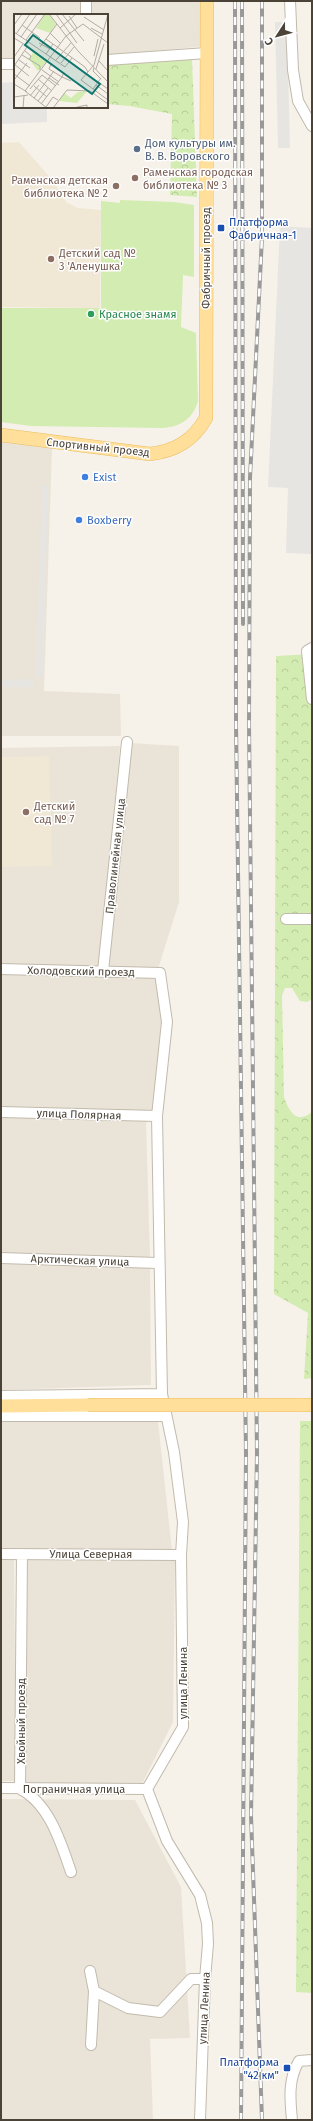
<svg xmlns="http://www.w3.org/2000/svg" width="313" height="2121" font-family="'Fira Sans',sans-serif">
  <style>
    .residential { fill: #eae4d8 }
    .education { fill: #f0e7d4 }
    .grass { fill: #d3ecb1 }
    .forest { fill: url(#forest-crowns) }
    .parking { fill: #e7e5e2 }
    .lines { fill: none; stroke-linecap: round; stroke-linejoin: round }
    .minor-casing { stroke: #c2baac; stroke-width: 12 }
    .major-casing { stroke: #ebbe63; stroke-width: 14 }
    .minor { stroke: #fff; stroke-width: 10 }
    .major { stroke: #ffdf9a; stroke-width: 13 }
    .rail-casing { stroke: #999; stroke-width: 4 }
    .rail { stroke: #fff; stroke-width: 2.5; stroke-dasharray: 8; stroke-linecap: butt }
    .major-bridge-casing { stroke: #ebbe63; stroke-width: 14; stroke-linecap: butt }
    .major-bridge { stroke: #ffdf9a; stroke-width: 13 }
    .service-dot { fill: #5c6f8a; stroke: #fff; stroke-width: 1.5 }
    .education-dot { fill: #8d6e63; stroke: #fff; stroke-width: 1.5 }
    .transit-dot { fill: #1a4fb4; stroke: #fff; stroke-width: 1.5 }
    .leisure-dot { fill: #2e9e5b; stroke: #fff; stroke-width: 1.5 }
    .shop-dot { fill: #3f7fe0; stroke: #fff; stroke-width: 1.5 }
    .labels { text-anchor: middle; stroke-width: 3; stroke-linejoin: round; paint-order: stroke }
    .service-label { font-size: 11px; fill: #4e5e75; stroke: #fff; text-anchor: start }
    .education-label { font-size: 11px; fill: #785e54; stroke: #fff; text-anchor: start }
    .transit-label { font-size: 11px; fill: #164399; stroke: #fff; text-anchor: start }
    .street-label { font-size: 11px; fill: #4b4338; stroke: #fff }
    .leisure-label { font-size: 11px; fill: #27864d; stroke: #fff; text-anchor: start }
    .shop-label { font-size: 11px; fill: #366cbe; stroke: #fff; text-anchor: start }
    .inset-road { fill: none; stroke: #b2aca3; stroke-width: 1 }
    .view { fill: #0f766e; fill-opacity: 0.15; stroke: #0f766e; stroke-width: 2 }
    .inset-edge { fill: none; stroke: #4b4338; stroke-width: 2 }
  </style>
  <defs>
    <pattern id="forest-crowns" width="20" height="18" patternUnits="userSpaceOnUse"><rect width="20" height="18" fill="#d3ecb1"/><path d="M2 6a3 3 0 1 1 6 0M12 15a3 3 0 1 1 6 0" fill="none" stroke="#b7cc99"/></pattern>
  </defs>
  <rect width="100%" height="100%" fill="#f6f2ea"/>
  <path class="residential" d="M1,1H205V46L107,56V15H15V60H1Z
    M1,440L52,448L44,691L120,694L121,736H1Z
    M131,743L179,746V902L158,969L106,968Z
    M120,746L100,968L1,966V748Z
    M1,974L166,976L152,1113L1,1108Z
    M1,1116L146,1121L150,1257L1,1254Z
    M1,1261L150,1265L151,1385L1,1390Z
    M1,1420L158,1421L172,1551H1Z
    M27,1557L175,1559L173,1722L142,1784H26Z
    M1,1559H14L16,1781H1Z
    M1,1799L135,1800L181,1887L190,2038L150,2039L153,2120H1Z"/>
  <path class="education" d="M19,142L53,181L66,202L78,208L101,210L100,308L1,307V143Z
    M49,756L52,866L1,867V757Z"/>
  <path class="grass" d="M120,200L174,202L194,205V277L183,275L181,327L196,333L198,401C193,419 180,427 162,428L31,426L1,422V308H101V201L120,203Z"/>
  <path class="forest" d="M192,58L197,197L170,195L172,114L129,106L107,104V65Z
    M312,654V999L307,1002L300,1001L292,988H285L282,995L284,1097C289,1111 296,1125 312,1112V1378L304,1379L308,1313L274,1294L276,656Z
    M300,1421H312V1993L296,1992Z"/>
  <path class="parking" d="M275,22H287L290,148H278Z
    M15,82V107H47V122L1,124V83Z
    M280,226L312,228V554L286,553L288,488L268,487Z
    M42,486H48L43,677H36Z
    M34,679V687H1V680Z"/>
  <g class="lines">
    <g class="minor-casing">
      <path id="minor" d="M290,1L293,70L298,101L312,126
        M86,15V1
        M107,60L207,53
        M1,64H15
        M312,648L307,651L312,699
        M286,919H312
        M1,969L160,973L167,1022L157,1116L162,1394L174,1452L183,1522L181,1555L183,1727L147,1789
        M103,971L127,742
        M1,1112L157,1116
        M1,1258L158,1263
        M1,1396L162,1394
        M1,1416H166
        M1,1554L181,1555
        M22,1554L20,1789C49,1803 61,1843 71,1872
        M1,1788L147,1789
        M147,1789L167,1841L200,1895L207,1923L208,1944L205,1979L200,2120
        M90,1971L94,1991L91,2045
        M94,1991L128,2008L160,2012L191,1979H205
        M292,2120C290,2099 288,2079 299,2061L312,2060"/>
    </g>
    <g class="major-casing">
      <path id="major" d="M1,435L150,454C175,451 193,441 206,418L207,1
        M297,1405H312
        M1,1406L88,1405"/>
    </g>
    <use href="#minor" class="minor"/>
    <use href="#major" class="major"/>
    <g class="rail-casing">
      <path id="rail" d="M235,1L236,724L246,1453L241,2120
        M242,1L243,624
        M262,2120L251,1816L257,1454L249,724L250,478L262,237V1"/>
    </g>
    <use href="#rail" class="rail"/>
    <g class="major-bridge-casing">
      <path id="major-bridge" d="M88,1405H297"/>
    </g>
    <use href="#major-bridge" class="major-bridge"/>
  </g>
  <circle class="service-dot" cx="137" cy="149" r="4"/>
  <g class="education-dot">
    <circle cx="135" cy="178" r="4"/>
    <circle cx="116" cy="186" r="4"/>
    <circle cx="51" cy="259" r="4"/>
    <circle cx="26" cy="812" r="4"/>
  </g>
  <g class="transit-dot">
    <rect x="217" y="224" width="8" height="8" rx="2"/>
    <rect x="283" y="2064" width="8" height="8" rx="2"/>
  </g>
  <circle class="leisure-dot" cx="91" cy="314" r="4"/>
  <g class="shop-dot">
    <circle cx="85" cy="477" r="4"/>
    <circle cx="79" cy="520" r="4"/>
  </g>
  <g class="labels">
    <g class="service-label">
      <text x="145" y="147">Дом культуры им.<tspan x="145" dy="13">В. В. Воровского</tspan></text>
    </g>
    <g class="education-label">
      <text x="143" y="176">Раменская городская<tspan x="143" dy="13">библиотека № 3</tspan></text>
      <text x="108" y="184" text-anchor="end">Раменская детская<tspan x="108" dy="13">библиотека № 2</tspan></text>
      <text x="59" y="257">Детский сад №<tspan x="59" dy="13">3 'Аленушка'</tspan></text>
      <text x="34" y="810">Детский<tspan x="34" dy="13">сад № 7</tspan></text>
    </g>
    <g class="transit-label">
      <text x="229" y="226">Платформа<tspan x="229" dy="13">Фабричная-1</tspan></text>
      <text x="279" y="2066" text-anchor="end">Платформа<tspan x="279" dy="13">"42 км"</tspan></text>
    </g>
    <g class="street-label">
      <text transform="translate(206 258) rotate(-90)" y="4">Фабричный проезд</text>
      <text transform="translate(98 447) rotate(6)" y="4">Спортивный проезд</text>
      <text transform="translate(115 856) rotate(-84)" y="4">Праволинейная улица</text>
      <text transform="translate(81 971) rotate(1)" y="4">Холодовский проезд</text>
      <text transform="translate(79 1114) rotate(2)" y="4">улица Полярная</text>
      <text transform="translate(80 1260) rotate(2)" y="4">Арктическая улица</text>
      <text x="91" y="1558">Улица Северная</text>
      <text transform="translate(183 1683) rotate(-90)" y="4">улица Ленина</text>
      <text transform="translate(21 1721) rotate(-90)" y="4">Хвойный проезд</text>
      <text x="74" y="1793">Пограничная улица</text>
      <text transform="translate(204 2008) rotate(-87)" y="4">улица Ленина</text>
    </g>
    <g class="leisure-label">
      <text x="99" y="318">Красное знамя</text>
    </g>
    <g class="shop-label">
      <text x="93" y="481">Exist</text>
      <text x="87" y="524">Boxberry</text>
    </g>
  </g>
  <g transform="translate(14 14)">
    <rect width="94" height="94" fill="#f6f2ea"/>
    <path d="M31,0H35L42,10L36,19L22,14ZM16,34L34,47L24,57L15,45L19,39ZM73,77L63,89L45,87L50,79L57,84L64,78Z" fill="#d3ecb1"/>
    <path class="inset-road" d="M35,0L64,37L94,68M42,0L63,29M48,0L70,27M94,0L80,51L67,66L94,86M55,2L63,14M70,3L90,16M69,10L94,29M0,11L8,0M8,11L26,24M46,14L62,0M77,14L88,20M0,18L51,53L58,44M36,19L46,29M2,20L16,0M7,23L23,0M0,24L13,32M32,25L71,53L74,58M12,26L31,0M25,29L36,35M26,33L43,10M11,37L17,42L15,46M32,40L39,30M8,41L26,52V56M80,42L84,25M0,43L9,30M5,46L16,54M42,46L57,29M85,47L94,57M47,49L60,33M0,50L15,62M37,50L35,55L48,63L50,58M0,52L13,33M80,54L79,57L87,65M82,55L90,30M28,56L45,68M0,60L16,72M35,64L45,71M24,65L38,77M0,66L13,49M84,68L94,75M0,70L13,78M82,71L94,80M20,72L33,83M16,75L28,61L42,72M79,75L87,64M11,77L52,22L69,10M11,77L33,94M16,82L25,71M0,83L14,81M20,84L40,57M24,87L34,74M27,90L48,63L57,67M32,93L39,83L44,86M9,94L10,82M39,94L53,76L76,77L94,90M59,94L73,91V94"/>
    <path class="view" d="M19,21L86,70L78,80L11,31Z"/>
    <rect width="94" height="94" class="inset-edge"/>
  </g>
  <rect width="313" height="2121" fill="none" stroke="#4b4338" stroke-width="4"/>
  <g transform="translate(277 36) rotate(234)" stroke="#ffffff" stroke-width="3" paint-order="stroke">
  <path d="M0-3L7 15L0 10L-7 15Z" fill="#4b4338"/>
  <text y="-6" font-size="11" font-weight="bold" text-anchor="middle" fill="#4b4338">С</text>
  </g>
</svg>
